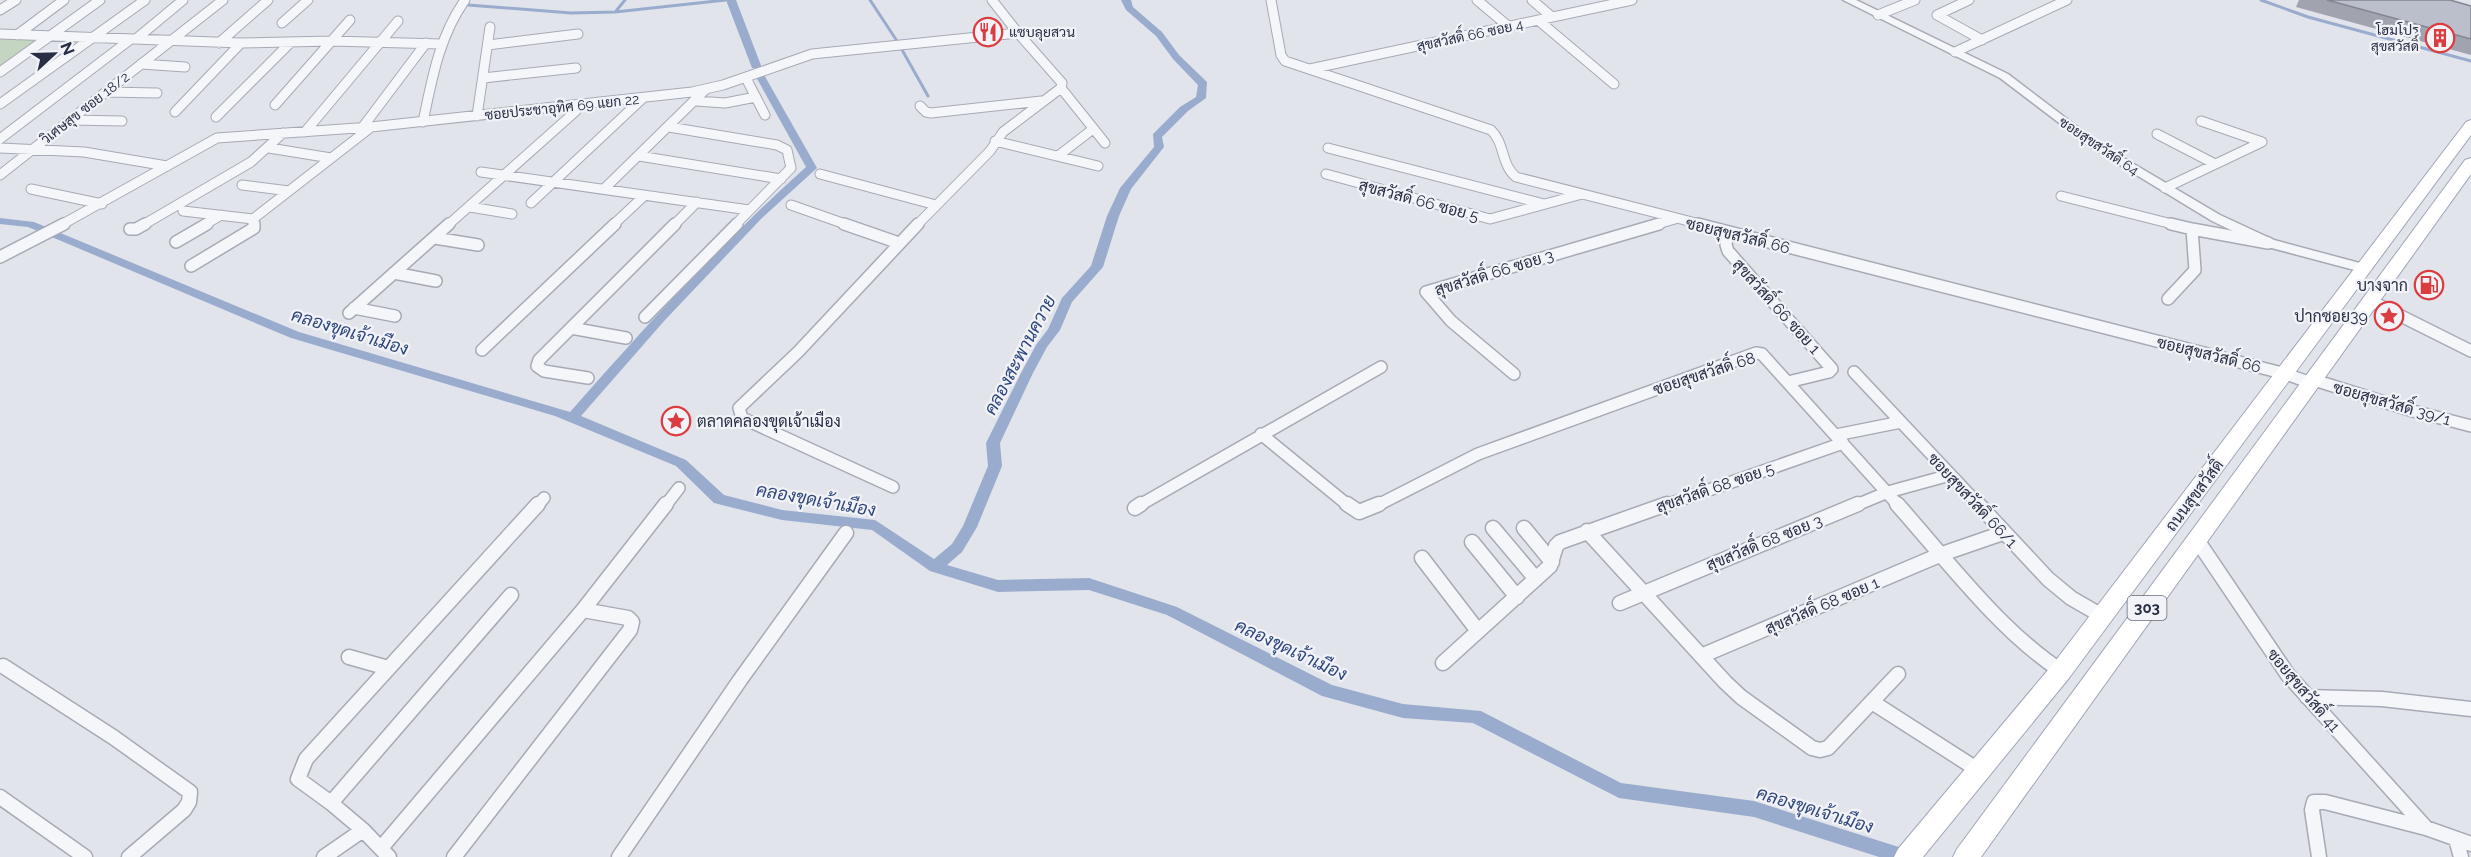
<svg xmlns="http://www.w3.org/2000/svg" width="2471" height="857" font-family="Raleway,Sarabun,sans-serif">
  <style>
    .green { fill: #c4d6c2 }
    .lines { fill: none; stroke-linecap: round; stroke-linejoin: round }
    .stream { stroke: #99acce; stroke-width: 3 }
    .canal { fill: #99acce; fill-rule: evenodd }
    .minor-far2-casing { stroke: #a6aab6; stroke-width: 11 }
    .minor-far1-casing { stroke: #a6aab6; stroke-width: 14 }
    .minor-casing { stroke: #a6aab6; stroke-width: 17 }
    .tertiary-casing { stroke: #a6aab6; stroke-width: 3 }
    .primary-casing { stroke: #a0a6b8; stroke-width: 2 }
    .minor-far2 { stroke: #f5f6f9; stroke-width: 9 }
    .minor-far1 { stroke: #f5f6f9; stroke-width: 11 }
    .minor { stroke: #f5f6f9; stroke-width: 14 }
    .tertiary { fill: #f5f6f9; fill-rule: evenodd }
    .primary { fill: #fff; fill-rule: evenodd }
    .wall { fill: #a1a4af }
    .building { fill: #bbbfcc; stroke: #83868f; stroke-width: 1.5 }
    .labels { text-anchor: middle; stroke-width: 4.5; stroke-linejoin: round; paint-order: stroke }
    .far-poi-label { font-size: 14px; fill: #282f45; stroke: #f2f3f8; text-anchor: end }
    .far-street-label { font-size: 14px; fill: #282f45; stroke: #f2f3f8 }
    .shield { fill: #f2f3f8; stroke: #656a7b; stroke-width: 1.5 }
    .shield-label { font-size: 15px; font-weight: bold; fill: #282f45 }
    .street-label { font-size: 16px; fill: #282f45; stroke: #f2f3f8 }
    .poi-label { font-size: 16px; fill: #282f45; stroke: #f2f3f8; text-anchor: end }
    .water-label { font-size: 18px; font-style: italic; fill: #2e477d; stroke: #f2f3f8 }
  </style>
  <rect width="100%" height="100%" fill="#e2e4eb"/>
  <path class="green" d="M0,34L51,36L0,72Z"/>
  <g class="lines">
    <path class="stream" d="M870,0L897,41
      M2261,0L2308,17L2471,61
      M468,5L571,13L615,12L726,0
      M616,11L625,0
      M901,48L928,96"/>
    <path class="canal" d="M726,0H736L762,68L760,70L752,68Z
      M1121,0H1131L1133,7L1162,32L1179,55L1207,82L1206,98L1188,111L1162,137L1164,147L1131,189L1119,216L1103,267L1072,302L1060,330L1047,347L1033,373L1000,443L1002,466L977,527L962,552L947,565L998,580L1089,578L1177,607L1332,685L1403,704L1481,711L1621,783L1754,801L1905,849L1911,851L1914,857H1879L1754,817L1619,798L1473,723L1403,718L1322,696L1167,615L1089,590L998,592L930,571L872,530L782,520L714,503L676,466L555,416L291,338L28,227L0,224V218L34,222L299,332L570,412C645,327 721,243 806,167L755,75L763,73L817,168L761,219L665,320L581,416L686,460L724,495L782,510L875,520L934,559L952,544L963,526L988,466L986,443L1021,373L1036,345L1048,329L1062,298L1091,266L1107,216L1120,188L1154,147L1153,134L1180,107L1196,97L1198,85L1173,59L1156,36L1126,10Z"/>
    <g class="minor-far2-casing">
      <path id="minor-far2" d="M1271,0L1281,55L1285,61L1491,130C1505,143 1501,165 1516,177L1704,225
        M1477,0L1508,26
        M1532,0L1552,17
        M1969,0L1937,15L1982,40
        M0,10L16,0
        M1878,15L1915,0
        M1538,20L1614,84
        M282,23L308,0
        M0,34L241,43L332,41L440,44
        M17,35L64,0
        M136,39L183,0
        M219,43L268,0
        M488,45L578,34
        M1955,52L2067,0
        M141,64L185,67
        M1310,69L1632,0
        M0,72L100,0
        M483,78L576,68
        M748,82L765,115
        M1061,88L1105,143
        M106,92L157,93
        M696,101L725,103L756,97
        M0,104L145,0
        M275,105L350,20
        M920,106L926,112L931,113L1041,101
        M175,112L241,43
        M477,116L490,27
        M216,117L291,42
        M70,120L122,121
        M423,122C432,79 439,37 465,0
        M669,127L777,145L787,150L791,168L735,225
        M362,128L426,43
        M305,132L398,21
        M2157,134L2215,164
        M0,139L131,39
        M995,141L1098,166
        M0,148L84,152L167,166
        M269,148L331,158
        M1328,148L1544,204
        M639,156L781,179
        M1058,156L1093,129
        M481,172L749,210
        M820,174L936,205
        M1326,174L1490,219L1582,194
        M0,175L223,0
        M242,185L289,191
        M2165,188L2262,142L2201,121
        M31,189L102,204
        M604,189L705,90
        M2061,196L2176,225
        M531,203L643,98
        M791,205L848,225
        M470,207L512,214
        M183,211L253,219
        M61,225L217,138L371,127L692,92L723,85L812,54L1018,33L992,0
        M143,225L251,162L283,133
        M204,225L221,215
        M254,225L253,219L370,128
        M448,225L576,111
        M613,225L645,195
        M674,225L697,202
        M917,225L990,151L1003,132L1061,88L1062,83L1018,33
        M1654,225L1675,219"/>
    </g>
    <g class="minor-far1-casing">
      <path id="minor-far1" d="M844,224L899,243
        M1698,224L2286,374L2311,383
        M2171,224L2192,229
        M130,229H136L145,224
        M1728,232L1726,245L1728,251L1832,369L1829,372L1788,382
        M435,238L478,245
        M176,242L207,224
        M0,257L64,224
        M191,266L254,228V224
        M394,273L436,281
        M2168,299L2195,270L2192,229L2268,243
        M2371,301L2471,351
        M354,308L395,316
        M349,313L449,224
        M645,317L737,224
        M571,328L626,338
        M482,350L615,224
        M1854,372L1980,506
        M1514,374L1451,321L1426,292L1659,224
        M588,378L544,371L537,366L539,360L675,224
        M2314,380L2413,411L2471,426
        M1261,434L1349,506
        M1836,435L1901,422
        M893,487L742,418L739,408L798,352L918,224
        M537,506L544,498
        M665,506L679,488
        M1138,506L1381,367
        M1376,506L1478,454L1756,353L1762,354L1899,506
        M1663,506L1843,443
        M1854,506L1888,492L1950,475"/>
    </g>
    <g class="minor-casing">
      <path id="minor" d="M1347,504L1359,512L1379,504
        M1897,504C1947,560 1999,630 2061,671
        M1978,504L2048,579L2071,598L2102,616
        M1135,508L1141,504
        M1493,528L1536,579
        M1524,528L1552,562
        M1587,531L1725,682L1741,697L1812,748L1820,750L1828,748L1898,674
        M2197,540L2288,675L2426,828
        M1472,542L1517,597
        M1422,558L1478,631
        M1620,603L1858,504
        M1701,656L1942,554L2003,533
        M349,657L388,668
        M1443,663L1550,566L1556,546L1560,542L1667,504
        M3,666L113,737L190,792L189,802L184,810L129,857
        M2307,697L2382,699L2471,709
        M1872,702L1978,770
        M0,797L85,857
        M331,803L298,779L306,759L538,504
        M2456,839L2461,857
        M381,848L583,610L666,504
        M324,857L363,830
        M389,857L363,830L331,803L511,595
        M454,857L630,630L632,622L628,618L583,610
        M619,857L740,680L846,533
        M2319,857L2312,810L2314,802H2325L2426,828L2471,844"/>
    </g>
    <g class="tertiary-casing">
      <path id="tertiary" d="M1843,0H1856L2008,74L2100,144L2220,215L2274,240L2367,265L2369,268L2362,272L2264,246L2212,221L2092,148L2000,78Z"/>
    </g>
    <g class="primary-casing">
      <path id="primary" d="M2471,120V135L2069,678L1923,857H1894L1898,849L2053,664L2466,122Z
        M2471,158V174L1981,857H1953L1957,849L2465,160Z"/>
    </g>
    <use href="#minor-far2" class="minor-far2"/>
    <use href="#minor-far1" class="minor-far1"/>
    <use href="#minor" class="minor"/>
    <use href="#tertiary" class="tertiary"/>
    <use href="#primary" class="primary"/>
  </g>
  <path class="wall" d="M2299,0H2450L2471,6V55L2296,7Z"/>
  <path class="building" d="M2327,0H2450L2471,6V39Z"/>
  <defs>
    <g id="restaurant-ring" transform="scale(1.5)"><circle r="9.5" fill="#f2f3f8" stroke="#db3c3f" stroke-width="1.5"/><path d="M-5-6h1v4h1v-4h1v4h1v-4h1v5L-1.5 .5V6h-2V.5L-5-1ZM5-6V6H3V1.5H1.5Q1.5-4 5-6Z" fill="#db3c3f"/></g>
    <g id="building-ring" transform="scale(1.5)"><circle r="9.5" fill="#f2f3f8" stroke="#db3c3f" stroke-width="1.5"/><path d="M-4-6H4V6H1V3H-1V6H-4ZM-2.5-4.3h1.7v1.8h-1.7ZM.8-4.3h1.7v1.8H.8ZM-2.5-1h1.7V.8h-1.7ZM.8-1h1.7V.8H.8Z" fill="#db3c3f"/></g>
    <g id="fuel-ring" transform="scale(1.5)"><circle r="9.5" fill="#f2f3f8" stroke="#db3c3f" stroke-width="1.5"/><path d="M-5.5-6h7V0h2V4h1.3V-2.5L3-4.5l.8-.8L6-3V5H2.5V1h-1V6h-7ZM-4.2-4.7v3.2H.2V-4.7Z" fill="#db3c3f"/></g>
    <g id="sight-ring" transform="scale(1.5)"><circle r="9.5" fill="#f2f3f8" stroke="#db3c3f" stroke-width="1.5"/><path d="M0-6L1.8-2.2L6-1.7L2.9 1.2L3.7 5.4L0 3.3L-3.7 5.4L-2.9 1.2L-6-1.7L-1.8-2.2Z" fill="#db3c3f"/></g>
  </defs>
  <g fill-rule="evenodd">
    <use href="#restaurant-ring" x="988" y="32"/>
    <use href="#building-ring" x="2440" y="38"/>
    <use href="#fuel-ring" x="2429" y="285"/>
    <use href="#sight-ring" x="2389" y="316"/>
    <use href="#sight-ring" x="676" y="421"/>
  </g>
  <g class="labels">
    <g class="far-poi-label">
      <text x="2419" y="35">โฮมโปร<tspan x="2419" dy="16">สุขสวัสดิ์</tspan></text>
      <text x="1009" y="37" text-anchor="start">แซบลุยสวน</text>
    </g>
    <g class="far-street-label">
      <text transform="translate(1470 35) rotate(-12)" y="5">สุขสวัสดิ์ 66 ซอย 4</text>
      <text transform="translate(562 107) rotate(-6)" y="5">ซอยประชาอุทิศ 69 แยก 22</text>
      <text transform="translate(85 108) rotate(-38)" y="5">วิเศษสุข ซอย 18/2</text>
      <text transform="translate(2099 146) rotate(34)" y="5">ซอยสุขสวัสดิ์ 64</text>
    </g>
    <rect class="shield" x="2127.5" y="596" width="39" height="24" rx="4.5"/>
    <g class="shield-label">
      <text x="2147" y="613">303</text>
    </g>
    <g class="street-label">
      <text transform="translate(1419 200) rotate(15)" y="6">สุขสวัสดิ์ 66 ซอย 5</text>
      <text transform="translate(1738 235) rotate(14)" y="6">ซอยสุขสวัสดิ์ 66</text>
      <text transform="translate(1494 272) rotate(-17)" y="6">สุขสวัสดิ์ 66 ซอย 3</text>
      <text transform="translate(1777 306) rotate(48)" y="6">สุขสวัสดิ์ 66 ซอย 1</text>
      <text transform="translate(2209 354) rotate(14)" y="6">ซอยสุขสวัสดิ์ 66</text>
      <text transform="translate(1704 373) rotate(-18)" y="6">ซอยสุขสวัสดิ์ 68</text>
      <text transform="translate(2392 403) rotate(16)" y="6">ซอยสุขสวัสดิ์ 39/1</text>
      <text transform="translate(1715 487) rotate(-19)" y="6">สุขสวัสดิ์ 68 ซอย 5</text>
      <text transform="translate(2194 495) rotate(-53)" y="6">ถนนสุขสวัสดิ์</text>
      <text transform="translate(1973 500) rotate(47)" y="6">ซอยสุขสวัสดิ์ 66/1</text>
      <text transform="translate(1764 542) rotate(-22)" y="6">สุขสวัสดิ์ 68 ซอย 3</text>
      <text transform="translate(1822 605) rotate(-23)" y="6">สุขสวัสดิ์ 68 ซอย 1</text>
      <text transform="translate(2304 690) rotate(50)" y="6">ซอยสุขสวัสดิ์ 41</text>
    </g>
    <g class="poi-label">
      <text x="2408" y="291">บางจาก</text>
      <text x="2368" y="322">ปากซอย39</text>
      <text x="697" y="427" text-anchor="start">ตลาดคลองขุดเจ้าเมือง</text>
    </g>
    <g class="water-label">
      <text transform="translate(350 332) rotate(17)" y="6">คลองขุดเจ้าเมือง</text>
      <text transform="translate(1020 355) rotate(-62)" y="6">คลองสะพานควาย</text>
      <text transform="translate(816 500) rotate(10)" y="6">คลองขุดเจ้าเมือง</text>
      <text transform="translate(1291 650) rotate(25)" y="6">คลองขุดเจ้าเมือง</text>
      <text transform="translate(1815 810) rotate(17)" y="6">คลองขุดเจ้าเมือง</text>
    </g>
  </g>
  <g transform="translate(54 54) rotate(68)" stroke="#f2f3f8" stroke-width="4.5" paint-order="stroke">
  <path d="M0-4.5L10 22L0 15L-10 22Z" fill="#282f45"/>
  <text y="-9" font-size="16" font-weight="bold" text-anchor="middle" fill="#282f45">N</text>
  </g>
</svg>
